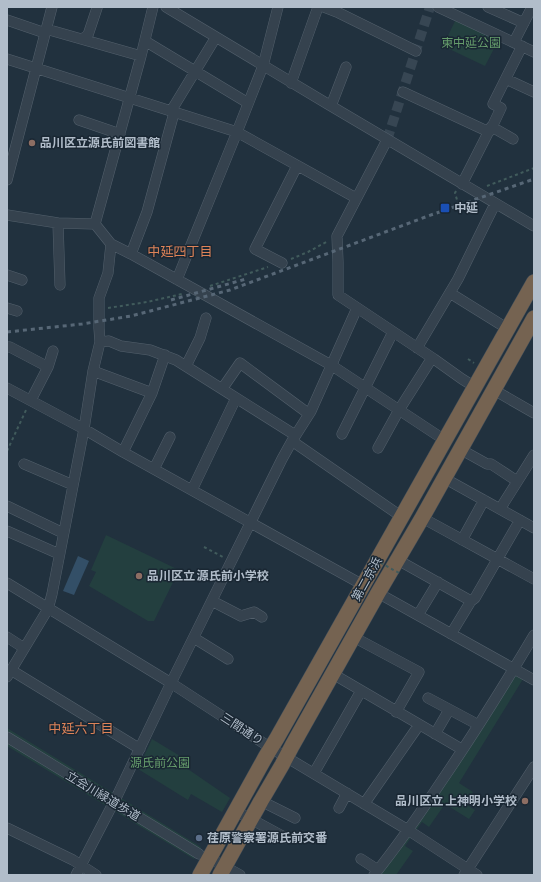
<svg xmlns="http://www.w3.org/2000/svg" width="541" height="882" font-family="'Sofia Sans Condensed','Noto Sans JP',sans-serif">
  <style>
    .green { fill: #233f3f }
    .water { fill: #334f67 }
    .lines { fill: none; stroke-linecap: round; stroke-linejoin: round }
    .minor-tunnel { stroke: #374653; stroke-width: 10; stroke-dasharray: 10 5; stroke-linecap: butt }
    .minor-casing { stroke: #53606c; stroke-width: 11 }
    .highway-casing { stroke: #404d59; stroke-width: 16 }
    .path { stroke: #415b5c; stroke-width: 2; stroke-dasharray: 3 3; stroke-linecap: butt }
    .minor { stroke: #35424e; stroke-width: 10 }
    .highway { stroke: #756351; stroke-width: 15 }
    .rail { stroke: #576776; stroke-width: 3; stroke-dasharray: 4 4; stroke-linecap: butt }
    .path-bridge { stroke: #415b5c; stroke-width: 2; stroke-dasharray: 3 3; stroke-linecap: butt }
    .education-dot { fill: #8d6e63; stroke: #1a2733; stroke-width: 1.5 }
    .transit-dot { fill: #1a4fb4; stroke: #1a2733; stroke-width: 1.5 }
    .service-dot { fill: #5c6f8a; stroke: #1a2733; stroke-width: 1.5 }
    .labels { text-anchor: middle; stroke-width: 3; stroke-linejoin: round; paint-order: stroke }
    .park-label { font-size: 12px; fill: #669d6c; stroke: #1a2733 }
    .poi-label { font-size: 12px; font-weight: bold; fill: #b1bdca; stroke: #1a2733; text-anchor: start }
    .street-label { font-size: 12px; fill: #b1bdca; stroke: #1a2733 }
    .neighbourhood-label { font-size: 13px; fill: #de8358; stroke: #1a2733 }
  </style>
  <rect width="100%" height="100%" fill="#21313e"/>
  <path class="green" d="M456,19L499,39L485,66L443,46Z
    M106,535L179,570L154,621H148L89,586L96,572L91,570Z
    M516,675L523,679L459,783L473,792L465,804L475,810L469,819L445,804L429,827L422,822L405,846L413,851L396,875H380Z
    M7,728L201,847L194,859L7,746Z
    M152,739L185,759L182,765L230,798L222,812L191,794L188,800L138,769Z"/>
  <path class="water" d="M78,556L89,561L74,595L63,591Z"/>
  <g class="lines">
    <path class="minor-tunnel" d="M387,140L430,7"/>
    <g class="minor-casing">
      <path id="minor" d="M166,7L331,106L534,226
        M324,7L337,12L416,51
        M438,7L534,52
        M488,7L524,23
        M7,20L45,33
        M46,29L141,56
        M82,39L88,35L97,8
        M145,41L248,103
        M514,42L532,7
        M7,59L237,132L356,198
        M506,79L534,92
        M291,83L318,7
        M403,92L489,132
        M331,106L346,67
        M171,111L216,37
        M79,120L120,134
        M513,139L492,127L501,108L493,104L522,46
        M387,140L337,236L338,262V295L434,359L462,379L475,387
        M7,180L52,7
        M462,184L491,127
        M7,215L58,223L95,224
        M58,223L60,285
        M111,244L131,254L331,365L437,435
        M131,254L147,212L174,113
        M282,263L255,249L297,166
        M7,275L22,280
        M176,279L178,277L237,132L263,66L278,7
        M450,293L508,329
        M7,308L17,311
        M100,342L109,341L121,346L150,350L176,360L295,435
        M7,347H10L48,367
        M417,348L458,279L487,220L495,204
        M186,366L200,338L206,318
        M93,371L152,393
        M7,388L84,429L123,452L363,585
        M222,389L240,363L309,414
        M501,394L534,413
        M31,400L48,367L53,351
        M342,434L393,332
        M292,441L402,517
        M378,448L399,410L432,358
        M460,449L487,464H491L517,481
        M123,452L152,393L165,355
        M24,464L73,485
        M154,469L170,437
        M444,478L534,528
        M192,490L236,398
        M7,506L63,533
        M500,509L534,455
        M428,521L534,579
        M7,531L59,554
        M462,540L484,500
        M405,564L471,601L451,634
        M7,583L171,683L271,748L408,830L477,875
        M378,593L534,680
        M212,601L241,616L254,612L262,617
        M471,601L475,598L520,520
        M418,615L438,582
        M7,637L24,648
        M194,638L228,659
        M361,641L419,672L396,712
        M11,670L140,749
        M333,674L458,747
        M7,677L48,609L52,594L84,429L93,371L100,342L99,328V298L108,273L111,244L95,224L141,56L153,7
        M428,698L473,722
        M435,734L449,710
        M7,737L199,854
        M314,773L361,691
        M261,801L295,818
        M364,804L419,725
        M339,808L347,793
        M236,811L286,838
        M7,828L73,860L96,875
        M209,858L240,875
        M361,859L378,870
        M76,875L118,794L171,683L282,459L292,441L311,411L357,308
        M374,875C399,844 421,812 443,779C475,732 505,684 534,635
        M464,875L534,767"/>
    </g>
    <g class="highway-casing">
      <path id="highway" d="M200,875L266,756L277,738L534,282
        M220,875L261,801L282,765L292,746L378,593L422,518L534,318"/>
    </g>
    <path class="path" d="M487,186L534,168
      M456,191L455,193L460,210L477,204
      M447,210L459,206
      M291,259L308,252L328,241
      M210,286L268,267
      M108,308L147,302L182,294
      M468,359L474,363
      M7,451L27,408
      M204,547L223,557"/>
    <use href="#minor" class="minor"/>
    <use href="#highway" class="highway"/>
    <path class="rail" d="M171,300L246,279
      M7,332L82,324L131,316L230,290L428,216L534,179"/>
    <path class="path-bridge" d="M370,557L399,573"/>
  </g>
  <g class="education-dot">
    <circle cx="32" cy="143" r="4"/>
    <circle cx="139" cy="576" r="4"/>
    <circle cx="525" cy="801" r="4"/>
  </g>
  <rect class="transit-dot" x="440" y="203" width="10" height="10" rx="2"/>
  <circle class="service-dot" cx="199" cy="838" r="4"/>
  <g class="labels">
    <g class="park-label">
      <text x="471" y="47">東中延公園</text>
      <text x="160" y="767">源氏前公園</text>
    </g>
    <g class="poi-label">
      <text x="40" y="147">品川区立源氏前図書館</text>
      <text x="454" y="212">中延</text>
      <text x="147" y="580">品川区立 源氏前小学校</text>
      <text x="517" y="805" text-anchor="end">品川区立 上神明小学校</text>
      <text x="207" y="842">荏原警察署源氏前交番</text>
    </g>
    <g class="street-label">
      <text transform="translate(367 579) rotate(-61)" y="4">第二京浜</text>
      <text transform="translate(242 729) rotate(33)" y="4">三間通り</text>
      <text transform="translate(103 796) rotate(31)" y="4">立会川緑道歩道</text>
    </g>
    <g class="neighbourhood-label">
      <text x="180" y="256">中延四丁目</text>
      <text x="81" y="733">中延六丁目</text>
    </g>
  </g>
  <rect width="541" height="882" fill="none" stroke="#b1bdca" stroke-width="16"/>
</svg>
